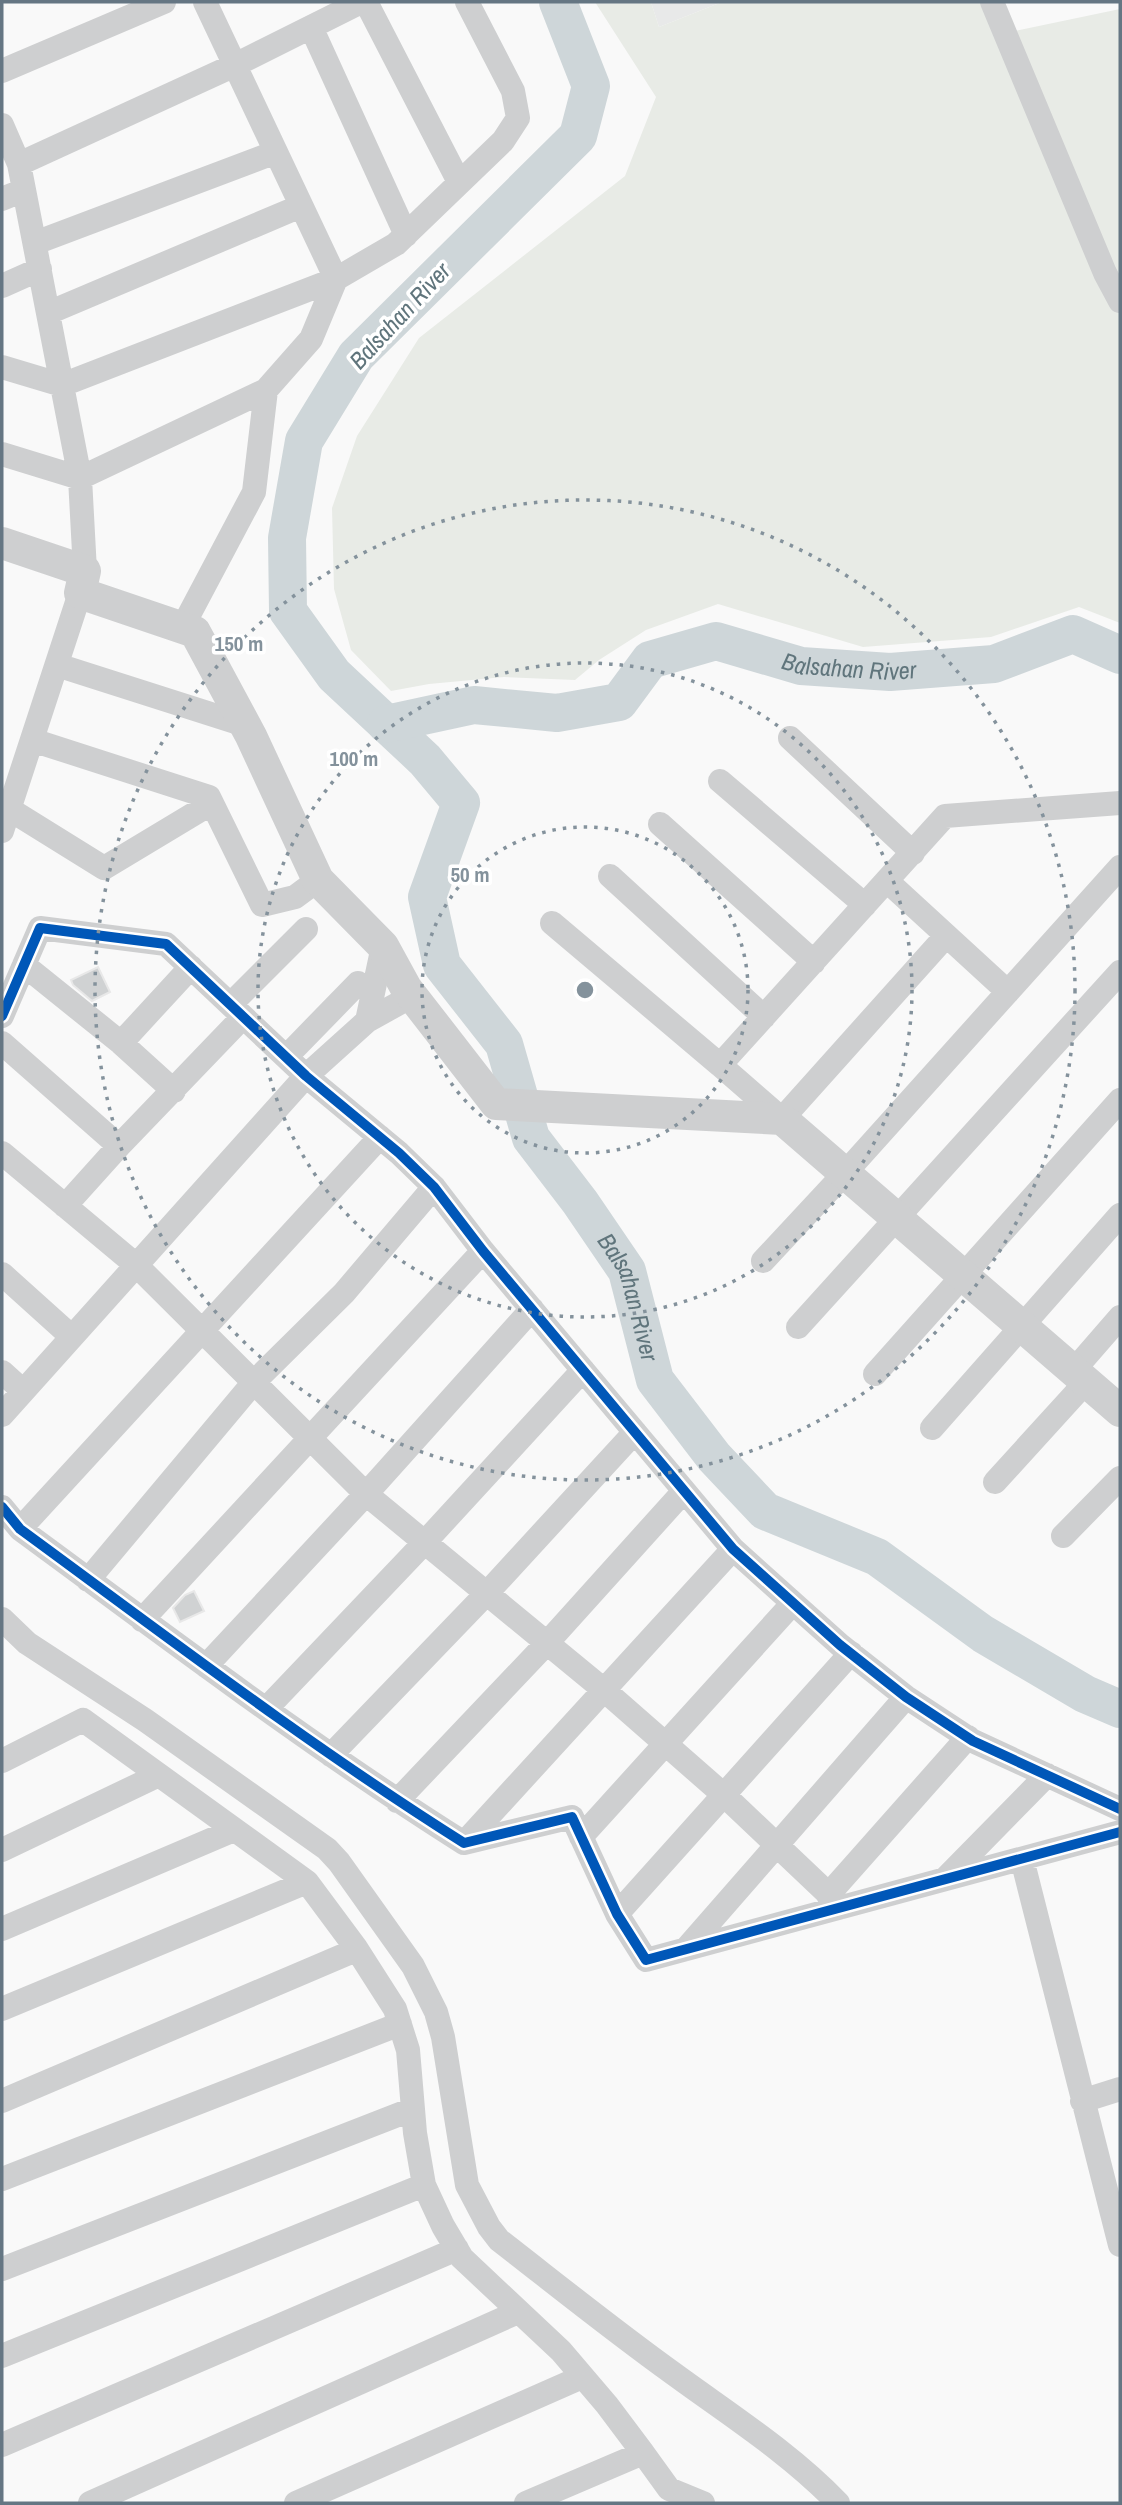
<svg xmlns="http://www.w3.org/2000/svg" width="1122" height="2505" font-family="'Archivo Narrow',sans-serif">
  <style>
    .built { fill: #e8e9e9 }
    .green { fill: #e8ebe6 }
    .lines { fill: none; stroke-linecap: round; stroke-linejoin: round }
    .river { stroke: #ced6d9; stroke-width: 38 }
    .building { fill: #d0d2d3; stroke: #e8e8e8; stroke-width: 2 }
    .minor { stroke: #cecfd0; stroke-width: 24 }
    .tertiary { stroke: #cecfd0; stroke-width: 32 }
    .cycleway-casing { stroke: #fff; stroke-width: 15 }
    .cycleway { stroke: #0057b8; stroke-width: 10 }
    .ring { fill: none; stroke: #84929c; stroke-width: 3.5; stroke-dasharray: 3.5 7 }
    .labels { text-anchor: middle; stroke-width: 7; stroke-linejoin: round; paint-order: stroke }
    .water-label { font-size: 24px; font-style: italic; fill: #60757c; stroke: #fff }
    .centre { fill: #84929c; stroke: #fff; stroke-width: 3.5 }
    .ring-label { font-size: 21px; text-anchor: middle; font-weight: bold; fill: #84929c; stroke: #fff; stroke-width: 7; stroke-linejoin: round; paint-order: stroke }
  </style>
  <rect width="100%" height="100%" fill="#f9f9f9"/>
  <path class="built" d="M651,2H722L659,27Z"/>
  <path class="green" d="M595,2H651L659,27L722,2H992L1005,33L1120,9V623L1079,607L991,637L863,647L718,604L646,630L599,660L575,680L504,677L429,684L391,691L351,650L334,589L332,508L357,436L419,338L625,176L656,97Z"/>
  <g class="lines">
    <g class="river">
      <path id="s1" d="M558,2L591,86L578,136L356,356L304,441L287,538L288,611L334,675L425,760L461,803L427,897L442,965L504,1044L531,1138L580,1202L627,1271L655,1380L714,1457L765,1511L877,1557L983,1634L1085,1694L1120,1709"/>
      <path id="s2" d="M386,724L474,705L557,713L619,702L650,660L716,641L801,666L890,672L994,664L1073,634L1120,655"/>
    </g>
  </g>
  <path class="building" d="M98,967L110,992L92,1001L73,985L71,980Z
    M194,1591L204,1611L180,1622L173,1608L185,1595Z"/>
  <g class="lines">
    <path class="minor" d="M366,2L459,182
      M992,2L1105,273L1120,301
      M311,27L406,235
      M2,71L164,2
      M2,125L19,164L80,478L85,571
      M19,164L235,65L361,2
      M2,199L24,190
      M35,243L276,152
      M2,286L40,269
      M48,313L301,206
      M2,367L62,385L336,279L205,2
      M2,454L80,478L266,390L311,339L336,279L396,244L503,141L518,118L513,91L467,2
      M182,628L254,492L266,390
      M57,665L245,725
      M790,738L913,853
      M32,740L209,797L262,905L295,897L318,880
      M720,781L865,905
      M9,809L104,868L212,803
      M660,824L814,962
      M2,831L80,593
      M610,876L764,1017
      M887,881L1008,992
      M552,923L720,1065
      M946,936L782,1119L720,1065L945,816L1120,803
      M24,965L121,1043L174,1091
      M231,1004L306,929
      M2,1016L40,928L166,944L306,1076L399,1153L434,1187L483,1251L733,1549L840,1645L906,1697L973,1741L1120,1809
      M367,1021L383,946
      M2,1043L119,1146
      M121,1043L191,967
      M286,1057L358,983
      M2,1153L136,1265L366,1494L604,1690L725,1796L842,1907
      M65,1206L119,1146L243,1017
      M763,1261L845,1173L1120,867
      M2,1274L72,1337
      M798,1327L1120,972
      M1074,1370L1120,1317
      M2,1372L23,1391
      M875,1374L1120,1100
      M2,1415L306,1076L367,1021L412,996
      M932,1428L1120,1215
      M995,1482L1086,1382
      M2,1507L20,1529C166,1636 310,1746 464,1843L572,1817L617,1914L646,1960L1120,1832
      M20,1529L380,1137
      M1063,1536L1120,1478
      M88,1580L254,1382L344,1293L434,1187
      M2,1619L27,1643L145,1720L327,1849L339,1862L413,1966L436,2012L443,2037L467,2185L489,2227L499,2240C557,2285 614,2331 674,2374C730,2415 790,2453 838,2503
      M142,1620L483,1251
      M206,1666L366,1494L532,1309
      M266,1709L425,1542L583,1370
      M331,1755L487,1593L635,1432
      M2,1761L83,1720L307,1882L356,1948L395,2009L408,2050L415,2133L424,2185L443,2226L462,2258L561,2351L607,2405L643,2453
      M397,1801L547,1643L684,1491
      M581,1837L793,1603
      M464,1843L733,1549
      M2,1850L159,1775
      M1022,1859L1120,2245
      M945,1879L1047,1775
      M828,1895L968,1737
      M617,1914L851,1653
      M2,1929L234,1830
      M686,1949L906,1697
      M2,2009L307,1882
      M2,2101L356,1950
      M1082,2101L1120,2089
      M2,2179L400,2024
      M2,2269L413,2109
      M2,2356L424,2185
      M2,2445L457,2249
      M90,2503L518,2312
      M296,2503L582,2377
      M526,2503L643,2453L669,2489L703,2503"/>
    <path class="tertiary" d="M2,543L85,571L80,593L195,632L251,736L318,880L383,946L406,988L496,1104L782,1119L1120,1411"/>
    <g class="cycleway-casing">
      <path id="cycleway" d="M2,1016L40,928L166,944L306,1076L399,1153L434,1187L483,1251L733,1549L840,1645L906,1697L973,1741L1120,1809
        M2,1507L20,1529C166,1636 310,1746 464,1843L572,1817L617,1914L646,1960L1120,1832"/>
    </g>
    <use href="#cycleway" class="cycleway"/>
  </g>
  <g class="ring">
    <circle cx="585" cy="990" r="163"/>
    <circle cx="585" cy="990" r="327"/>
    <circle cx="585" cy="990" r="490"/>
  </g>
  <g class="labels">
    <g class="water-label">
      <text transform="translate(400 316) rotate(-47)" y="8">Balsahan River</text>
      <text dy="8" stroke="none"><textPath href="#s2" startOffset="494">Balsahan River</textPath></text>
      <text dy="8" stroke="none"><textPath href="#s1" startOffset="1542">Balsahan River</textPath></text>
    </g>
  </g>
  <circle cx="585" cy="990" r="10" class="centre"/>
  <g class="ring-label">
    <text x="239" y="651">150 m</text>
    <text x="354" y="766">100 m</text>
    <text x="470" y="882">50 m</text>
  </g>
  <rect width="1122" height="2505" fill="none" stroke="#657683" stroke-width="7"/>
</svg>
